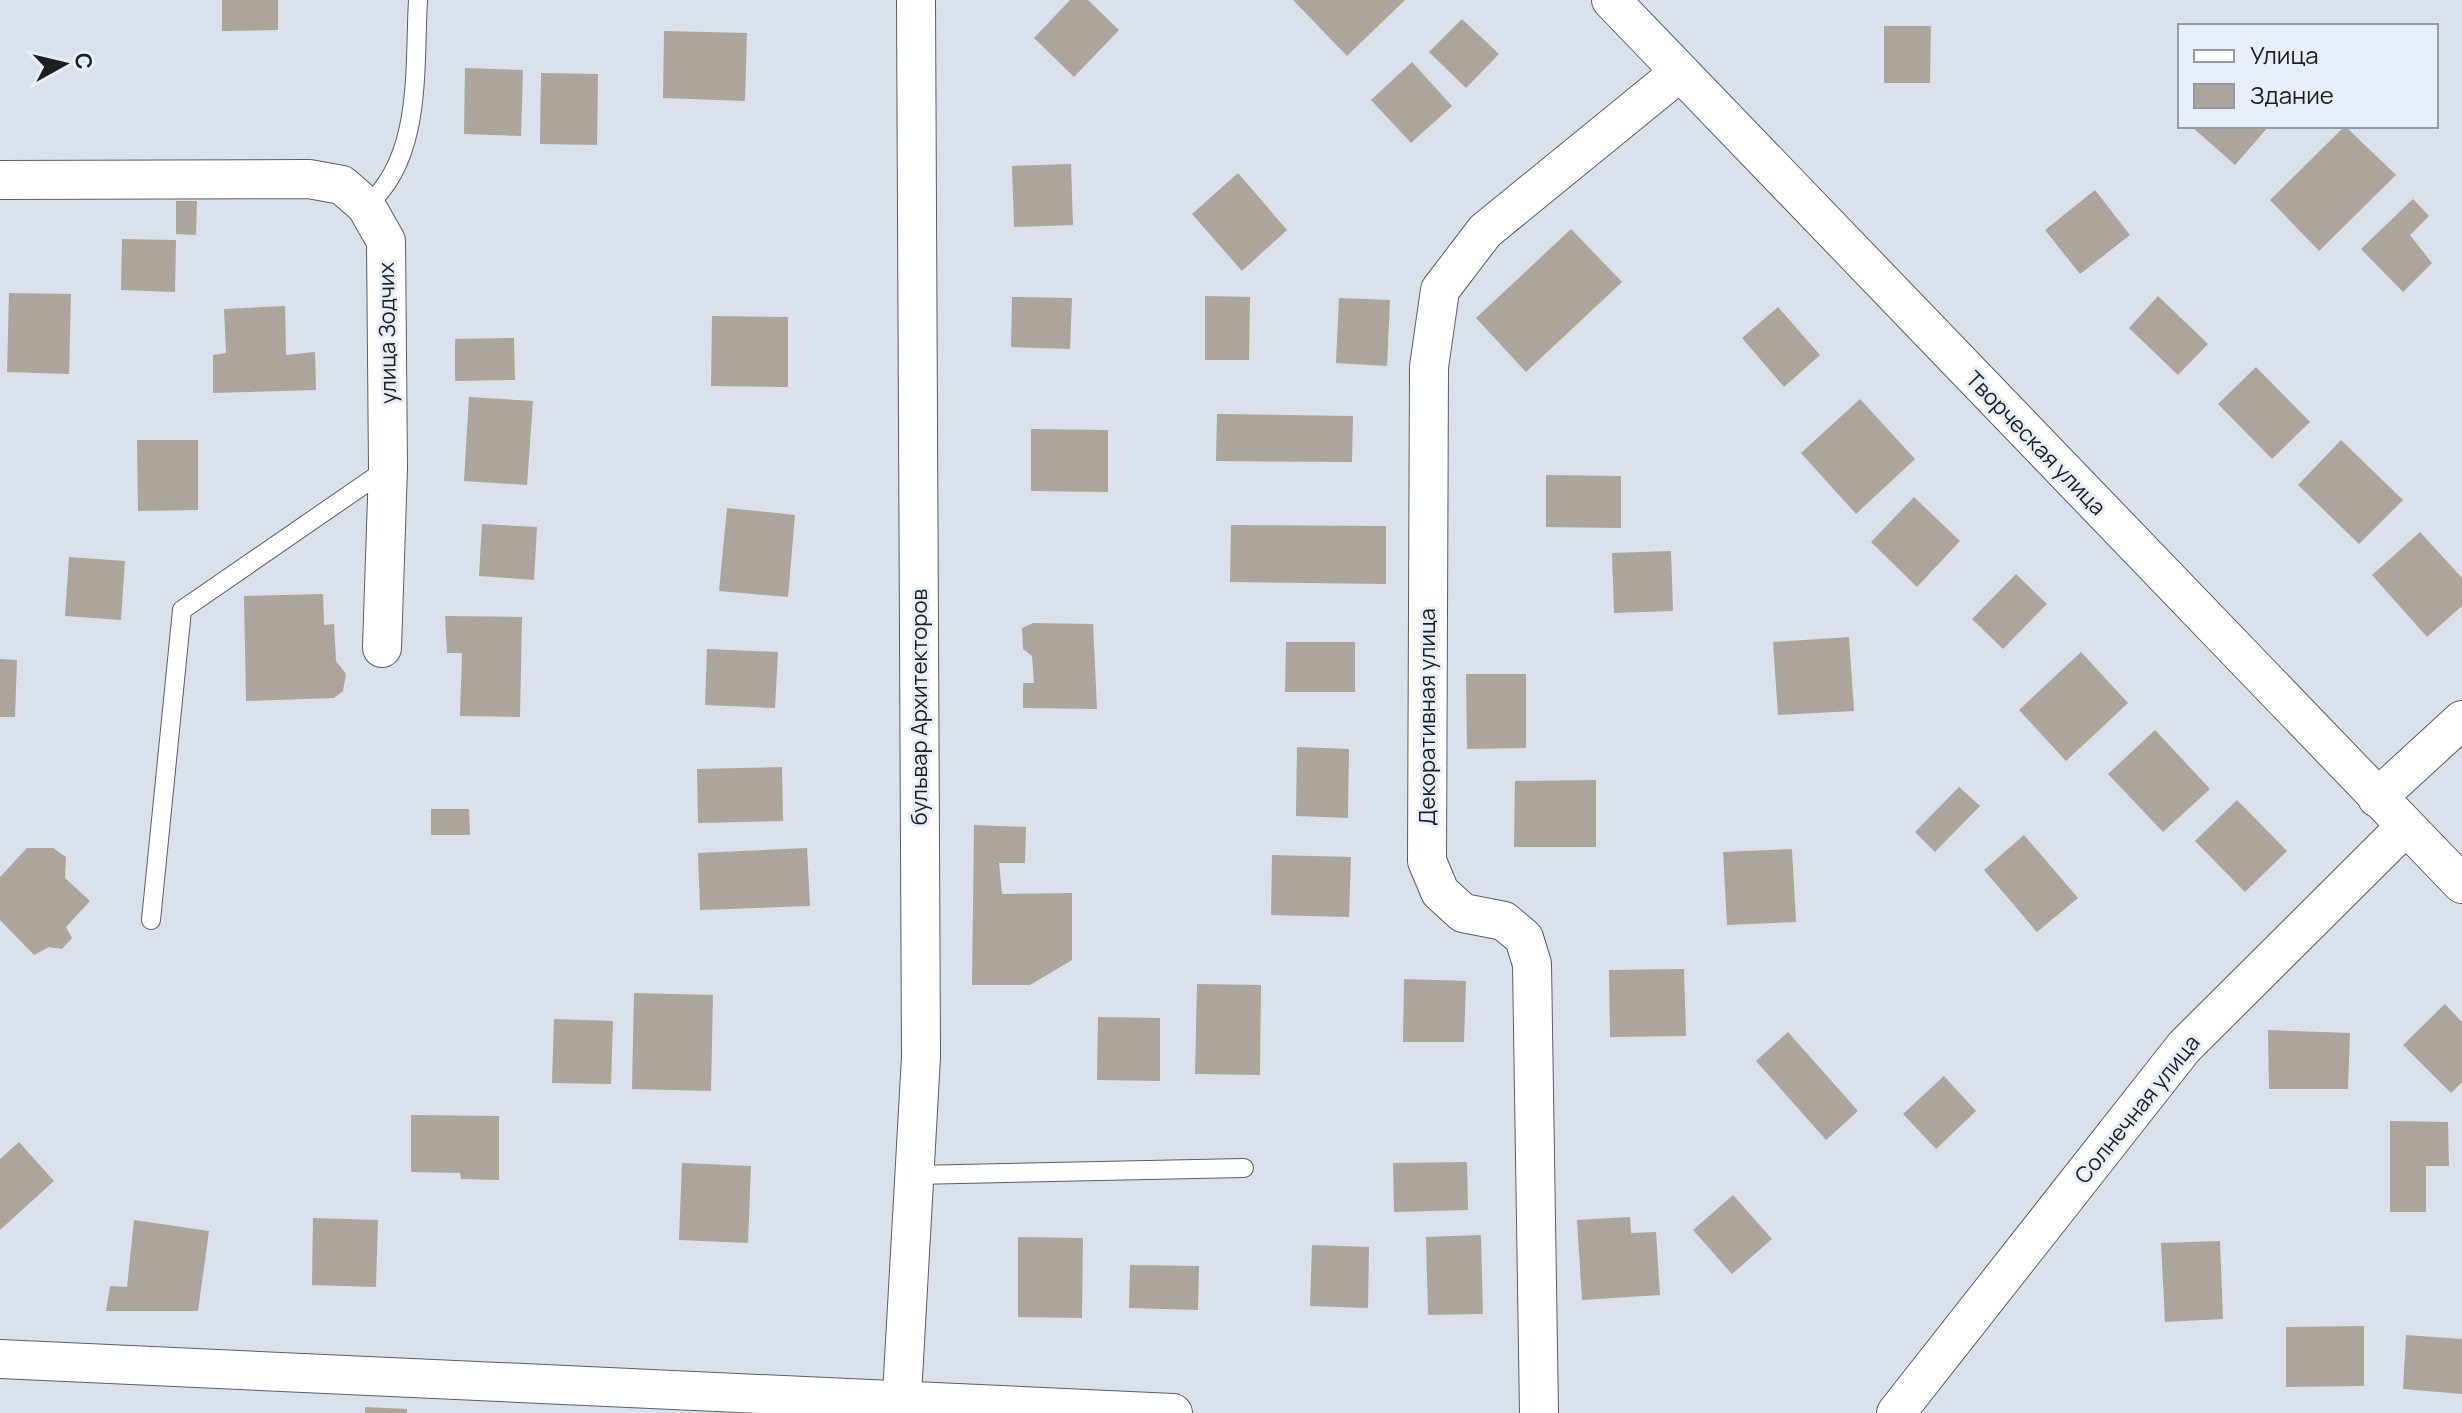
<svg xmlns="http://www.w3.org/2000/svg" width="2462" height="1413" font-family="Manrope,sans-serif">
  <style>
    .building { fill: #aba59b }
    .lines { fill: none; stroke-linecap: round; stroke-linejoin: round }
    .lane-casing { stroke: #585e67; stroke-width: 20 }
    .street-casing { stroke: #585e67; stroke-width: 40 }
    .lane { stroke: #fff; stroke-width: 18 }
    .street { stroke: #fff; stroke-width: 38 }
    .labels { text-anchor: middle; stroke-width: 6; stroke-linejoin: round; paint-order: stroke }
    .street-label { font-size: 22px; fill: #1c1f22; stroke: #e7eef8 }
  </style>
  <rect width="100%" height="100%" fill="#dae1eb"/>
  <path class="building" d="M222,0H278V30L222,31Z
    M1070,0H1088L1119,30L1074,77L1034,38Z
    M1293,0H1405L1347,56Z
    M1462,19L1499,54L1466,88L1429,52Z
    M1884,26H1931L1930,83H1884Z
    M664,31L747,33L745,101L663,98Z
    M1412,62L1452,106L1411,143L1371,100Z
    M465,68L523,70L521,136L464,134Z
    M541,73L598,74L597,145L540,144Z
    M2191,126H2269L2235,165Z
    M2345,126L2396,175L2319,251L2270,200Z
    M1071,164L1073,225L1014,227L1012,166Z
    M1238,173L1287,230L1242,271L1192,214Z
    M2095,190L2130,235L2080,274L2045,230Z
    M2413,199L2429,216L2410,235L2432,263L2403,292L2361,249Z
    M176,201H197L196,235L176,234Z
    M1571,229L1622,282L1526,372L1476,318Z
    M122,239L176,240L175,292L121,290Z
    M9,293L71,294L69,374L7,372Z
    M1205,296L1250,297L1249,360H1205Z
    M2158,296L2208,344L2178,375L2129,328Z
    M1012,297L1072,298L1070,349L1011,347Z
    M1339,298L1390,300L1387,366L1336,363Z
    M285,306L286,355L315,352L316,390L213,393V355L226,353L224,309Z
    M1778,307L1820,355L1784,387L1742,338Z
    M712,316L788,317V387L711,386Z
    M514,338L515,380L455,381V339Z
    M2256,367L2310,422L2272,459L2218,404Z
    M469,397L533,401L527,485L464,481Z
    M1860,399L1915,459L1856,514L1801,453Z
    M1217,414L1353,416L1352,462L1216,461Z
    M1031,429L1108,430V492L1031,491Z
    M137,440H198V510L138,511Z
    M2341,440L2403,500L2359,544L2298,485Z
    M1546,475L1621,476V528L1546,527Z
    M1914,497L1960,541L1917,587L1871,542Z
    M727,508L795,515L788,597L719,591Z
    M482,524L537,527L534,580L479,576Z
    M1231,525L1386,526V584L1230,582Z
    M2420,532L2462,578V606L2427,637L2372,575Z
    M1671,551L1673,611L1614,613L1612,553Z
    M69,557L125,561L121,620L65,616Z
    M2016,574L2047,604L2003,649L1972,619Z
    M323,594L324,625L334,624L336,661L346,674L343,691L334,698L246,701L244,596Z
    M445,616L522,617L520,717L460,716L462,653H447Z
    M1033,623L1093,624L1097,709L1023,708V683H1034L1032,656L1023,649L1022,628Z
    M1849,637L1854,711L1778,715L1773,642Z
    M1286,642H1355V692H1285Z
    M707,649L778,652L775,708L705,705Z
    M2081,652L2128,703L2066,761L2019,710Z
    M0,659L17,660L15,717H0Z
    M1466,674H1526V748L1467,749Z
    M2155,730L2210,789L2163,832L2108,774Z
    M1297,747L1349,749L1348,818L1296,816Z
    M782,767L783,821L698,823L697,769Z
    M1596,780V847H1514L1515,781Z
    M1959,787L1980,806L1935,852L1915,832Z
    M2237,800L2287,851L2245,892L2195,841Z
    M431,809H469L470,835H431Z
    M974,825L1026,827L1025,863H999L1002,894L1072,893V960L1030,985H972Z
    M2024,835L2078,898L2037,932L1984,870Z
    M27,848H53L66,857L65,878L90,901L66,927L72,938L62,949L49,947L34,955L0,920V877Z
    M807,848L810,906L700,910L698,853Z
    M1792,849L1796,922L1727,925L1723,852Z
    M1272,855L1351,857L1349,917L1271,915Z
    M1684,969L1686,1036L1610,1037L1609,970Z
    M1404,979L1466,981L1464,1042H1403Z
    M1197,984L1261,985L1260,1075L1195,1074Z
    M634,993L713,995L711,1091L632,1089Z
    M2445,1004L2462,1022V1082L2451,1093L2403,1045Z
    M1098,1017L1160,1018V1081L1097,1080Z
    M554,1019L613,1021L611,1084L552,1083Z
    M2268,1030L2350,1033L2348,1089H2269Z
    M1788,1032L1858,1111L1826,1140L1756,1061Z
    M1944,1076L1976,1111L1936,1149L1903,1114Z
    M411,1115L499,1116V1180L461,1179L460,1173L411,1172Z
    M2390,1121L2448,1122L2449,1166H2426V1212H2390Z
    M19,1142L54,1181L0,1230V1159Z
    M1467,1162L1468,1210L1394,1212L1393,1163Z
    M682,1163L751,1166L748,1243L679,1240Z
    M1733,1195L1772,1239L1732,1274L1693,1230Z
    M1630,1217L1631,1233L1656,1232L1660,1295L1582,1300L1577,1220Z
    M313,1218L378,1220L376,1287L312,1285Z
    M134,1220L209,1231L198,1311H106L110,1286L127,1287Z
    M1481,1235L1483,1314L1428,1315L1426,1237Z
    M1018,1237L1083,1238L1082,1318L1018,1317Z
    M2220,1241L2223,1319L2165,1322L2161,1243Z
    M1312,1245L1369,1247L1368,1308L1310,1306Z
    M1130,1265L1199,1266L1198,1310L1129,1308Z
    M2364,1326V1386L2286,1387V1327Z
    M2406,1335L2462,1339V1394L2403,1389Z
    M365,1407L407,1409V1413H365Z"/>
  <g class="lines">
    <g class="lane-casing">
      <path id="lane" d="M366,206C423,159 414,67 418,0
        M151,920L182,610L388,468
        M914,1175L1244,1168"/>
    </g>
    <g class="street-casing">
      <path id="street" d="M1611,0L2462,884
        M0,180L309,179L342,185L366,206L386,241L388,468L382,648
        M2377,798L2462,720
        M0,1359L1173,1413
        M901,1413L921,1057L916,0
        M1539,1413L1532,964L1524,938L1504,921L1463,913L1440,892L1427,861L1429,367L1440,290L1485,231L1680,72
        M1896,1413L2184,1047L2405,827"/>
    </g>
    <use href="#lane" class="lane"/>
    <use href="#street" class="street"/>
  </g>
  <g class="labels">
    <g class="street-label">
      <text transform="translate(387 333) rotate(-91)" y="8">улица Зодчих</text>
      <text transform="translate(2036 443) rotate(46)" y="8">Творческая улица</text>
      <text transform="translate(919 707) rotate(-90)" y="8">бульвар Архитекторов</text>
      <text transform="translate(1427 717) rotate(-90)" y="8">Декоративная улица</text>
      <text transform="translate(2137 1109) rotate(-51)" y="8">Солнечная улица</text>
    </g>
  </g>
  <rect x="2178" y="24" width="260" height="104" fill="#e7eef8" stroke="#969ba2" stroke-width="2"/>
  <rect x="2194" y="50" width="40" height="12" fill="#ffffff" stroke="#969ba2" stroke-width="2"/>
  <text x="2250" y="64" font-size="24" fill="#1c1f22">Улица</text>
  <rect x="2194" y="84" width="40" height="24" fill="#aba59b" stroke="#969ba2" stroke-width="2"/>
  <text x="2250" y="104" font-size="24" fill="#1c1f22">Здание</text>
  <g transform="translate(64 64) rotate(82)" stroke="#e7eef8" stroke-width="6" paint-order="stroke">
  <path d="M0-6L14 30L0 20L-14 30Z" fill="#1c1f22"/>
  <text y="-12" font-size="22" font-weight="bold" text-anchor="middle" fill="#1c1f22">С</text>
  </g>
</svg>
